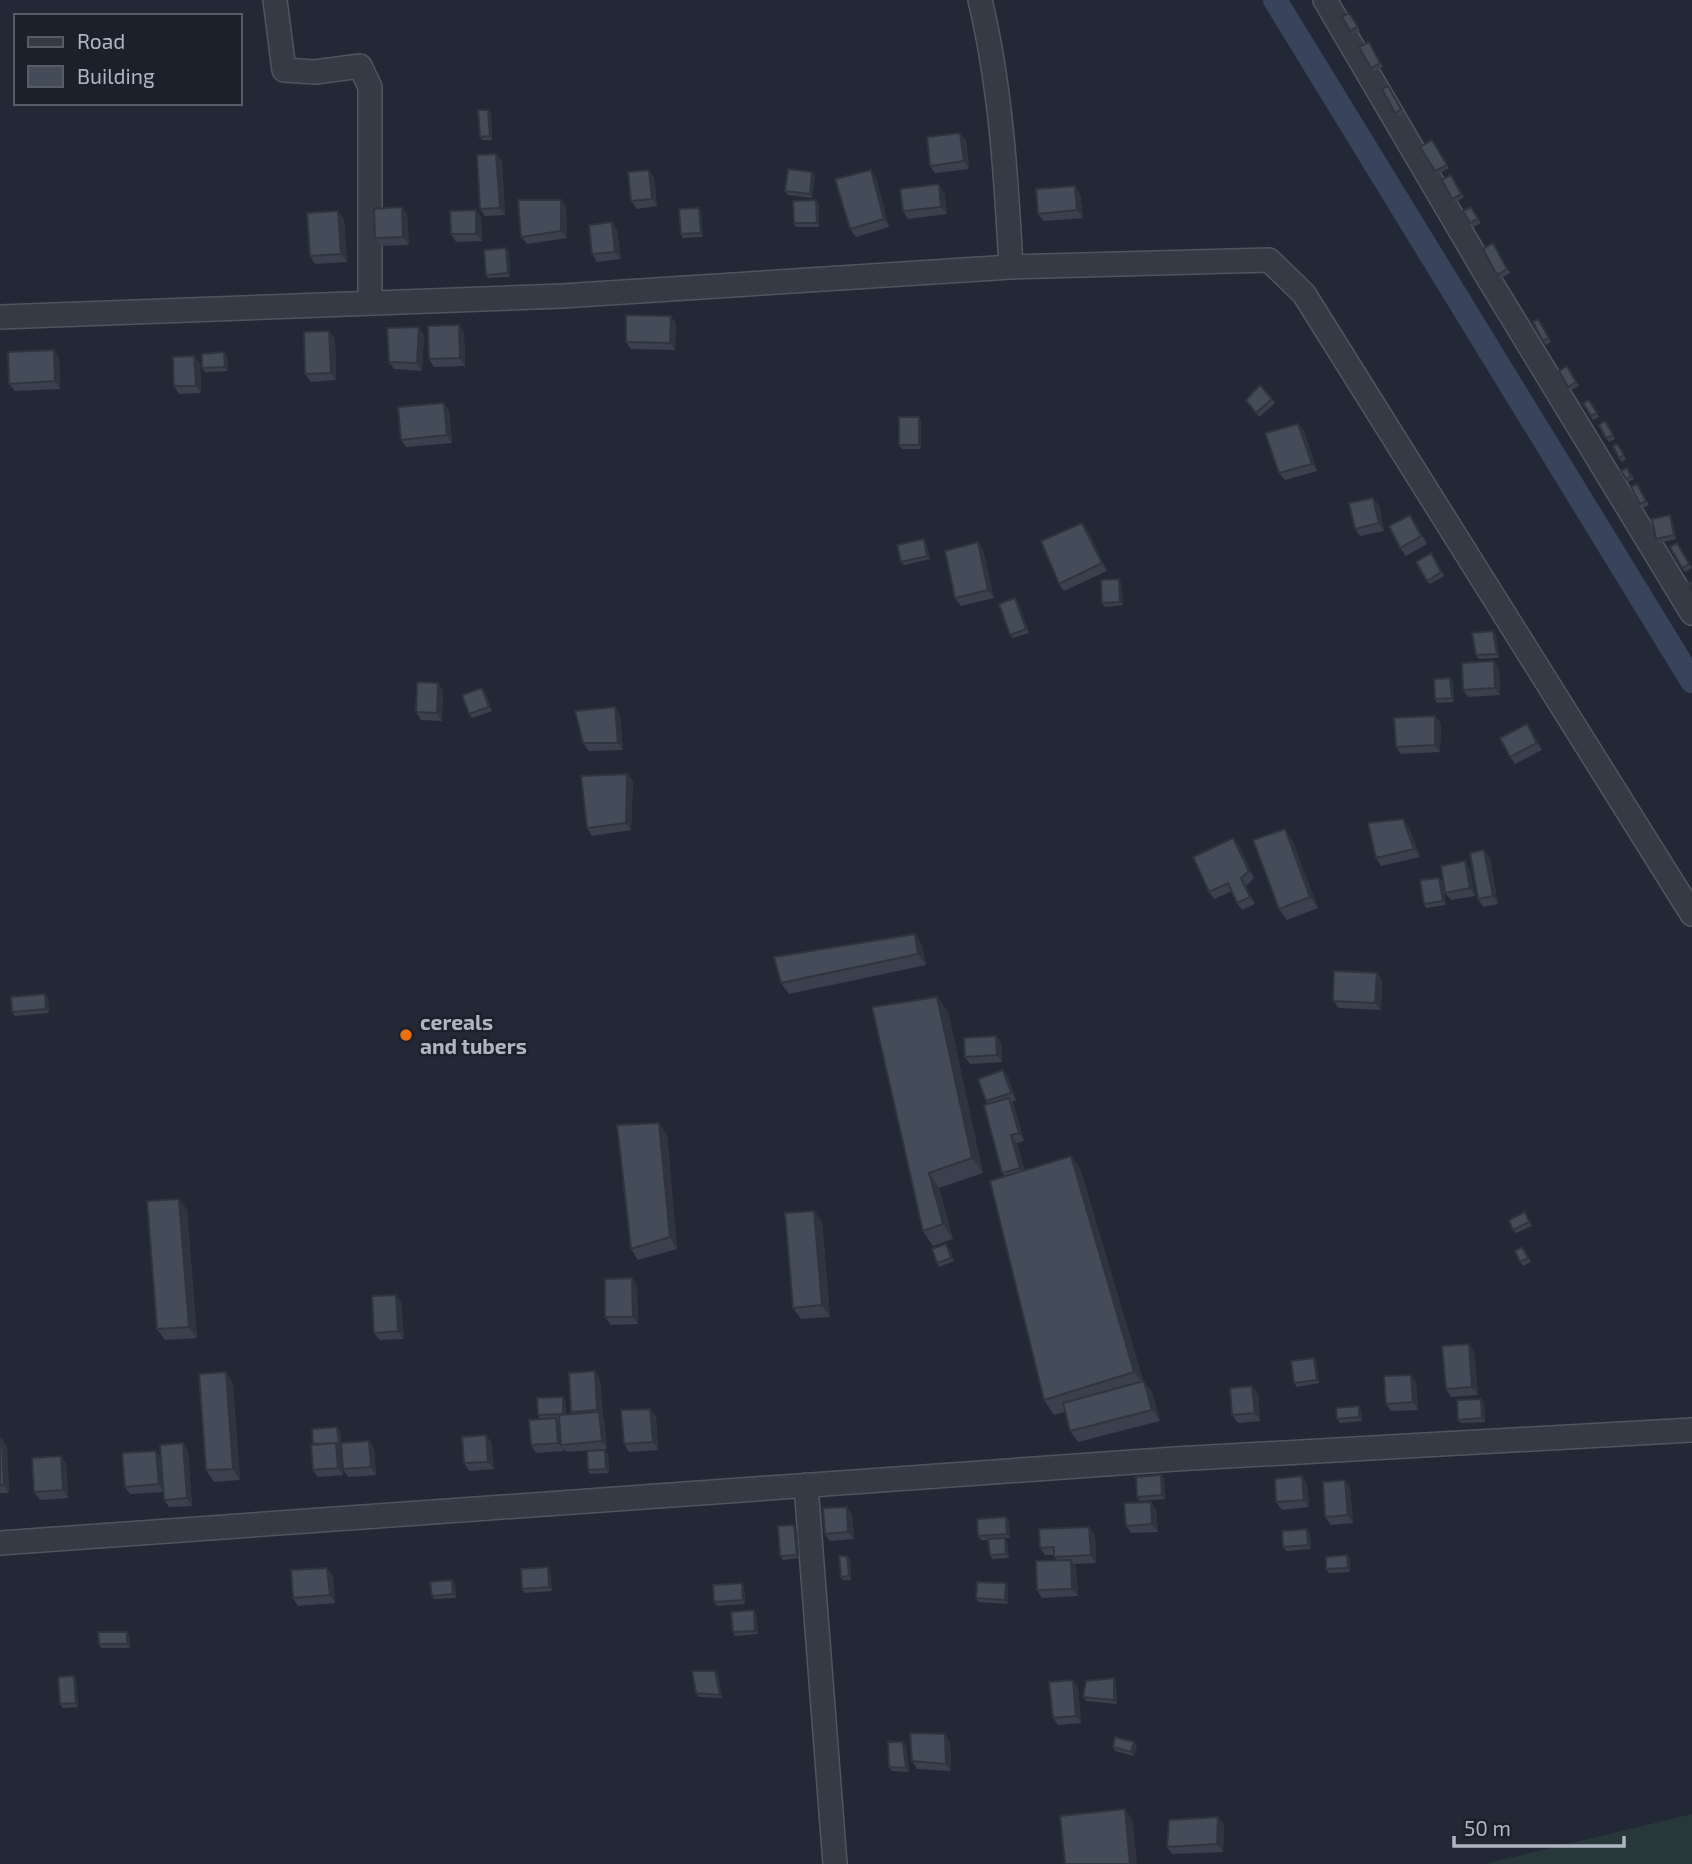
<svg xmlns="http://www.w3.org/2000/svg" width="1692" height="1864" font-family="'Exo 2',sans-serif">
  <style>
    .green { fill: #28383a }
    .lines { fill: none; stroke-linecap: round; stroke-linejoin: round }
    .canal { stroke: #39445c; stroke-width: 24 }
    .minor-casing { stroke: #505560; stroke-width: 26 }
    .minor { stroke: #353a45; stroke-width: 23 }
    .wall { fill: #3a404d }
    .shaded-wall { fill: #30343e }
    .building { fill: #444b59; stroke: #30343e; stroke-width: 2 }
    .food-dot { fill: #e8710a; stroke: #1b202a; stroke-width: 2.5 }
    .labels { text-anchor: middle; stroke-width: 5; stroke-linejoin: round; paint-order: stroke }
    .poi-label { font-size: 21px; font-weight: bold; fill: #b0b5c2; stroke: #1b202a; text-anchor: start }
  </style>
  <rect width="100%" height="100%" fill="#222835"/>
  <path class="green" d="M1692,1814V1864H1484Z"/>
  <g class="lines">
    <path class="canal" d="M1275,0L1692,681"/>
    <g class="minor-casing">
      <path id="minor" d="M275,0L284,70L315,72L360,66L370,87V303
        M980,0C1001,88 1006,176 1011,267
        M1325,0L1487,276L1692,613
        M0,317L562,296L1011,267L1269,260L1304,294L1692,914
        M806,1485L835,1864
        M0,1543L1175,1459L1692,1430"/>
    </g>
    <use href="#minor" class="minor"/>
  </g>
  <path class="wall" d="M1352,16L1360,31L1353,35L1350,31Z
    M1369,42L1383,67L1374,72L1371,68Z
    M1391,90L1404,113L1398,117L1395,113Z
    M488,110L491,113L492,140H483L480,137Z
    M966,140L969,169L935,173L930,166Z
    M1432,140L1449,168L1437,175L1420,147Z
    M502,161L505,215L485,216L480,209Z
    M812,172L815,175L812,198L788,195L785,191Z
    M654,178L657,206L637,209L631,201Z
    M876,178L889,227L856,237L850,229Z
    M1453,178L1464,197L1455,203L1452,199Z
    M1075,186L1080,194L1083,218L1044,221L1038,214Z
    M944,192L947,214L908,219L903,211Z
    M561,200L566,207L567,238L527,244L521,237Z
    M819,204V227H796L794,223Z
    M402,207L407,215L409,245L381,246L375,238Z
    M1473,210L1481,223L1473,227L1470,223Z
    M701,211L703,237L683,238L681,234Z
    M481,217L482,241L456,242L451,234Z
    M344,219L347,262L315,264L310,256Z
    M617,230L621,259L597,262L592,254Z
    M1493,243L1510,273L1500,279L1497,275Z
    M509,252L510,277L488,278L486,275Z
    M1538,319L1551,342L1546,345L1543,341Z
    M676,323L675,350L631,349L626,342Z
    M459,325L464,333L465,366L434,367L429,359Z
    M424,335L422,371L394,369L389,362Z
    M335,339L336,380L311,382L305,374Z
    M224,352L227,356L228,371L205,372L202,368Z
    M194,356L200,364L201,393L179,394L174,386Z
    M59,358L60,389L15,391L9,384Z
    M1567,366L1579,386L1571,390L1568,387Z
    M1272,399L1275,403L1259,417L1246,400Z
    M1592,403L1599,417L1593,420L1591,416Z
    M449,410L452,443L406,447L401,440Z
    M921,421V449H902L899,445Z
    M1298,424L1304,431L1317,471L1285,480L1279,473Z
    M1608,425L1615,439L1609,442L1606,438Z
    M1617,444L1626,459L1622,462L1619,458Z
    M1627,468L1634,479L1628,482L1621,471Z
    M1640,488L1649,505L1643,508L1640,504Z
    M1379,505L1384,531L1360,536L1355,529Z
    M1672,519L1676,539L1659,543L1656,539Z
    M1415,522L1427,544L1406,556L1400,548Z
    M1088,531L1107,571L1064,591L1059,584Z
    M924,539L926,543L930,559L904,565L901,562Z
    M978,542L983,550L994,598L961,606L955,598Z
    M1677,543L1692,568L1685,572L1682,568Z
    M1431,553L1444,576L1430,584L1427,581Z
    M1119,579L1121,583L1123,605L1105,607L1102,603Z
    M1018,602L1029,633L1013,638L1010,635Z
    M1493,631L1496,635L1499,658L1479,659L1476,655Z
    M1499,669L1500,695L1468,697L1463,690Z
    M1453,681L1454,702L1437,703L1435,699Z
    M438,683L443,691L442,721L421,720L416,712Z
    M482,688L485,692L492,711L472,718L469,714Z
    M620,715L623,750L589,751L583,743Z
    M1441,723L1440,752L1401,754L1396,747Z
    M1532,731L1542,750L1515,764L1510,757Z
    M627,774L633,781L631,830L592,836L587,828Z
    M1409,827L1420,857L1381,866L1376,858Z
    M1292,840L1318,908L1287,920L1279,909Z
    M1239,846L1254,878L1246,886L1255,904L1242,910L1237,903L1232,891L1214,899L1209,892Z
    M1490,858L1498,904L1483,907L1478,899Z
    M1470,869L1475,896L1451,900L1445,893Z
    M1442,881L1446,905L1426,908L1424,904Z
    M915,934L922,945L926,965L789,994L781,983Z
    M1377,973L1382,981L1381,1010L1339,1008L1333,1001Z
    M45,994L48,998L49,1013L15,1016L12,1012Z
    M937,997L948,1012L983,1173L939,1188L953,1239L933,1246L923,1231Z
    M996,1036L1001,1043L1002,1062L970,1064L965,1057Z
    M1003,1070L1008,1077L1016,1100L1012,1102L1014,1106L1024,1141L1017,1143L1024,1170L1071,1156L1081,1171L1143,1381L1152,1392L1160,1421L1078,1442L1070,1431L1065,1412L1054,1415L1044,1400L1005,1176L1002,1173L988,1104L986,1101Z
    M667,1134L677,1249L638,1260L631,1249Z
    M179,1199L187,1210L197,1338L165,1340L157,1329Z
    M814,1211L822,1222L830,1317L801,1319L793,1308Z
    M1525,1212L1532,1226L1516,1233L1513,1230Z
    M949,1248L954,1261L939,1267L937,1263Z
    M1525,1250L1531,1262L1523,1266L1520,1262Z
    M637,1286L638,1324L611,1325L605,1317Z
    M396,1295L401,1302L404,1339L380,1340L374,1333Z
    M1474,1351L1478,1395L1451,1397L1446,1389Z
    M1314,1358L1316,1362L1319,1383L1297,1387L1294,1383Z
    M226,1372L233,1384L240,1480L214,1482L206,1470Z
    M600,1379L603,1417L604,1419L607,1449L567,1452L563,1448L564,1451L536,1453L531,1445L540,1419L538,1415L565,1400L566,1415L573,1414L571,1412Z
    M1416,1382L1418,1410L1391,1411L1386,1404Z
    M1252,1386L1258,1394L1260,1421L1238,1423L1232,1415Z
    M1484,1403L1485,1422L1461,1423L1458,1420Z
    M650,1409L656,1416L658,1450L629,1452L624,1444Z
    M1361,1410L1362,1421L1340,1423L1337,1419Z
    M337,1427L340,1431L343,1475L318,1477L313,1470V1444Z
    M486,1435L491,1442L494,1469L469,1471L464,1463Z
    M0,1439L7,1447L9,1493H0Z
    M369,1441L374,1448L376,1475L348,1477L343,1469Z
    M183,1443L188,1451L192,1506L169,1507L164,1500L163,1492L130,1494L125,1487L161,1457Z
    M608,1454L609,1473L590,1474L588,1470Z
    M61,1456L66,1464L68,1498L40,1500L34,1492Z
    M1161,1475L1164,1479L1165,1499L1140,1501L1137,1497Z
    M1345,1480L1350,1487L1353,1523L1331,1525L1325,1517Z
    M1307,1484L1309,1507L1282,1510L1276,1502Z
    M1156,1509L1158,1532L1131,1533L1126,1526Z
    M852,1514L854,1539L830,1541L825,1534Z
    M1006,1517L1009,1521L1010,1538H1005L1007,1541L1009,1558L992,1559L990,1555L988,1540H981L978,1536Z
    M797,1529L799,1558L783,1560L780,1556Z
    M1307,1529L1310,1533L1311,1549L1286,1551L1283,1547Z
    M1095,1535L1096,1563L1074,1564L1076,1568L1078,1596L1042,1598L1037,1590L1057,1561L1054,1555H1045L1040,1548Z
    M847,1556L850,1560L851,1580H843L841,1577Z
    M1350,1559V1572L1329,1573L1326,1569Z
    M550,1571L552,1591L525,1593L522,1589Z
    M333,1575L335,1603L298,1606L293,1598Z
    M742,1583L744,1587L745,1604L717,1606L714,1602Z
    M1006,1583L1008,1587V1604L978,1602L976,1598Z
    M455,1584L456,1598L434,1599L432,1596Z
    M754,1610L756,1614L758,1634L735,1636L733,1632Z
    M130,1636V1648H101L99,1644Z
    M715,1671L718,1674L722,1698L699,1697L696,1693Z
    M74,1676L76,1679L78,1707L63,1708L60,1704Z
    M1114,1678L1116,1682L1117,1704L1086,1701L1083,1697Z
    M1073,1680L1078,1687L1081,1723L1058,1725L1053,1718Z
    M945,1734L950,1742L951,1771L917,1769L912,1761Z
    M903,1742L906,1746L909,1772L892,1771L889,1767Z
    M1137,1746L1134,1756L1115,1751L1113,1747Z
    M1224,1824L1223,1852L1172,1854L1167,1847Z"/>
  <path class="shaded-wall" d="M488,110L491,113L492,140L490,136Z
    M960,133L966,140L969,169L964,161Z
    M496,154L502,161L505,215L500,208Z
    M649,170L654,178L657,206L652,199Z
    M871,170L876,178L889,227L884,219Z
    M812,172L815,175L812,198L810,194Z
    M939,184L944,192L947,214L941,207Z
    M1075,186L1080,194L1083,218L1077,210Z
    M561,200L566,207L567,238L561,231Z
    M816,200L819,204V227L817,223Z
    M402,207L407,215L409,245L403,237Z
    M699,208L701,211L703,237L701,233Z
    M476,210L481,217L482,241L476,234Z
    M338,211L344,219L347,262L341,254Z
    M612,222L617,230L621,259L615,252Z
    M506,248L509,252L510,277L508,273Z
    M671,316L676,323L675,350L670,343Z
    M459,325L464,333L465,366L460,358Z
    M419,327L424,335L422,371L417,363Z
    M329,331L335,339L336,380L331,373Z
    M54,350L59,358L60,389L55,381Z
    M224,352L227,356L228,371L225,367Z
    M194,356L200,364L201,393L196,386Z
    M444,403L449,410L452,443L447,435Z
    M919,417L921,421V449L919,445Z
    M1298,424L1304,431L1317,471L1312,464Z
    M1373,498L1379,505L1384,531L1379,523Z
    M1670,515L1672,519L1676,539L1674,535Z
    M1082,523L1088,531L1107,571L1102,563Z
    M924,539L926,543L930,559L927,556Z
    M978,542L983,550L994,598L988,590Z
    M1119,579L1121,583L1123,605L1120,602Z
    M1015,598L1018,602L1029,633L1026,629Z
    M1493,631L1496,635L1499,658L1497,654Z
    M1494,661L1499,669L1500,695L1495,688Z
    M1450,678L1453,681L1454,702L1452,698Z
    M438,683L443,691L442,721L437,713Z
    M615,707L620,715L623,750L618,743Z
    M1435,716L1441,723L1440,752L1435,745Z
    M1527,724L1532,731L1542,750L1537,743Z
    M627,774L633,781L631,830L626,823Z
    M1403,819L1409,827L1420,857L1414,849Z
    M1285,829L1292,840L1318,908L1310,897Z
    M1233,838L1239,846L1254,878L1249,871Z
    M1484,850L1490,858L1498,904L1493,896Z
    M1465,861L1470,869L1475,896L1470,888Z
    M1241,878L1246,886L1255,904L1250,897Z
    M1439,878L1442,881L1446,905L1443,901Z
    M915,934L922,945L926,965L918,954Z
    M1377,973L1382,981L1381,1010L1375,1003Z
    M45,994L48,998L49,1013L46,1009Z
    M937,997L948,1012L983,1173L972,1158Z
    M996,1036L1001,1043L1002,1062L997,1055Z
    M1003,1070L1008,1077L1016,1100L1011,1093Z
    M1009,1098L1014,1106L1024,1141L1019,1133Z
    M659,1123L667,1134L677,1249L670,1237Z
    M1011,1135L1017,1143L1026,1175L1020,1168Z
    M1071,1156L1081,1171L1145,1386L1134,1372Z
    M929,1173L939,1188L953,1239L943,1224Z
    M179,1199L187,1210L197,1338L189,1327Z
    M814,1211L822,1222L830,1317L822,1305Z
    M632,1278L637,1286L638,1324L633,1317Z
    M396,1295L401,1302L404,1339L398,1331Z
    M1469,1344L1474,1351L1478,1395L1472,1387Z
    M1314,1358L1316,1362L1319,1383L1317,1380Z
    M595,1371L600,1379L603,1417L604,1419L607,1449L602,1441L599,1412L597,1410Z
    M226,1372L233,1384L240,1480L233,1469Z
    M1411,1375L1416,1382L1418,1410L1413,1402Z
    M1144,1381L1152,1392L1160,1421L1152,1410Z
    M1252,1386L1258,1394L1260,1421L1255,1413Z
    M563,1397L565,1400L566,1418L563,1414Z
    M1481,1399L1484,1403L1485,1422L1482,1418Z
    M1359,1406L1361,1410L1362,1421L1359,1417Z
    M650,1409L656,1416L658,1450L653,1442Z
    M556,1418L562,1426L561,1445L564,1451L558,1443Z
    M337,1427L340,1431L343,1475L338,1468L336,1443Z
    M486,1435L491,1442L494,1469L488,1462Z
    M2,1439L7,1447L9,1493L4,1485Z
    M369,1441L374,1448L376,1475L371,1467Z
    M183,1443L188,1451L192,1506L187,1498Z
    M605,1450L608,1454L609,1473L606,1469Z
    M156,1451L161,1458L164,1492L159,1484Z
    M61,1456L66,1464L68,1498L63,1490Z
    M1161,1475L1164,1479L1165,1499L1162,1495Z
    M1302,1476L1307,1484L1309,1507L1304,1500Z
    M1345,1480L1350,1487L1353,1523L1348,1515Z
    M1151,1502L1156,1509L1158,1532L1152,1524Z
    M847,1507L852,1514L854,1539L848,1532Z
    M1006,1517L1009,1521L1010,1538L1007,1534Z
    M794,1525L797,1529L799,1558L797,1555Z
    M1089,1527L1095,1535L1096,1563L1091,1555Z
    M1307,1529L1310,1533L1311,1549L1308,1545Z
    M1005,1538L1007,1541L1009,1558L1006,1554Z
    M1347,1555L1350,1559V1572L1348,1568Z
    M847,1556L850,1560L851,1580L849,1576Z
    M1071,1560L1076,1568L1078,1596L1072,1589Z
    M548,1567L550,1571L552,1591L549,1587Z
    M327,1568L333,1575L335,1603L330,1595Z
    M452,1580L455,1584L456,1598L453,1594Z
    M742,1583L744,1587L745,1604L743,1600Z
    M1006,1583L1008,1587V1604L1005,1600Z
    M754,1610L756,1614L758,1634L755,1631Z
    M127,1632L130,1636V1648L127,1644Z
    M715,1671L718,1674L722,1698L720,1695Z
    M74,1676L76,1679L78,1707L76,1703Z
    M1114,1678L1116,1682L1117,1704L1114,1700Z
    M1073,1680L1078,1687L1081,1723L1076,1716Z
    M945,1734L950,1742L951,1771L946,1764Z
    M903,1742L906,1746L909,1772L906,1768Z
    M1134,1742L1137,1746L1134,1756L1131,1752Z
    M1125,1809L1133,1821L1137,1864H1130Z
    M1218,1817L1224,1824L1223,1852L1217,1844Z"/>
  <path class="building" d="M1349,13L1358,27L1350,31L1342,17Z
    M1369,42L1380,63L1371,68L1359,47Z
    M1388,86L1401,109L1395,113L1382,89Z
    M478,110H488L490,136L480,137Z
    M960,133L964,161L930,166L927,137Z
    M1432,140L1447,165L1435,171L1420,147Z
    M496,154L500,208L480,209L477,155Z
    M788,169L812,172L810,194L785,191Z
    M649,170L652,199L631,201L628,172Z
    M871,170L884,219L850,229L835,179Z
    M1451,175L1461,194L1452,199L1442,180Z
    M939,184L941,207L903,211L900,189Z
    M1075,186L1077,210L1038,214L1036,189Z
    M518,200H561V231L521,237Z
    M816,200L817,223H794L793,201Z
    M402,207L403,237L375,238L374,209Z
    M1471,207L1478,219L1470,223L1463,211Z
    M699,208L701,233L681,234L679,209Z
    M476,210V234H451L450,211Z
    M338,211L341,254L310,256L307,213Z
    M612,222L615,252L592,254L589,225Z
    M1493,243L1507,269L1497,275L1483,249Z
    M506,248L508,273L486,275L484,250Z
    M626,315L671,316L670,343L626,342Z
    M1538,319L1549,338L1543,341L1533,322Z
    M459,325L460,358L429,359L428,326Z
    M419,327L417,363L389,362L387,328Z
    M329,331L331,373L305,374L304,332Z
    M54,350L55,381L9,384L8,352Z
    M224,352L225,367L202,368V354Z
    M194,356L196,386H174L173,357Z
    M1567,366L1576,382L1568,387L1559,371Z
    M1260,385L1272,399L1256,413L1246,400Z
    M1589,400L1597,413L1591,416L1583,403Z
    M444,403L447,435L401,440L398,407Z
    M899,417H919V445H899Z
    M1605,421L1613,435L1606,438L1599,425Z
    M1298,424L1312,464L1279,473L1265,433Z
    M1617,444L1624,455L1619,458L1613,446Z
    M1627,468L1631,476L1626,479L1621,471Z
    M1637,484L1646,501L1640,504L1631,487Z
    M1373,498L1379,523L1355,529L1349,503Z
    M1410,515L1421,536L1400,548L1389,526Z
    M1670,515L1674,535L1656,539L1652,519Z
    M1082,523L1102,563L1059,584L1041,541Z
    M924,539L927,556L901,562L897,545Z
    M978,542L988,590L955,598L945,551Z
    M1677,543L1689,564L1682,568L1670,547Z
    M1431,553L1441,572L1427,581L1416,562Z
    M1119,579L1120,602L1102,603L1101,580Z
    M1692,581V590L1688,583Z
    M1015,598L1026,629L1010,635L999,604Z
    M1493,631L1497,654L1476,655L1472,633Z
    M1494,661L1495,688L1463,690L1462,663Z
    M1450,678L1452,698L1435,699L1434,679Z
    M417,682L438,683L437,713L416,712Z
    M482,688L489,707L469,714L462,695Z
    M615,707L618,743H583L575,711Z
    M1435,716V745L1396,747L1394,718Z
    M1527,724L1537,743L1510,757L1500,738Z
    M627,774L626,823L587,828L581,776Z
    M1403,819L1414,849L1376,858L1368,823Z
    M1285,829L1310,897L1279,909L1253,840Z
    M1233,838L1249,871L1241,878L1250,897L1237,903L1228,883L1209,892L1193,857Z
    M1484,850L1493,896L1478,899L1470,853Z
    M1465,861L1470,888L1445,893L1441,866Z
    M1439,878L1443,901L1424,904L1420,880Z
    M915,934L918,954L781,983L774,957Z
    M1334,971L1377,973L1375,1003L1333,1001Z
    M45,994L46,1009L12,1012L11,997Z
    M937,997L972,1158L929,1173L943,1224L923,1231L872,1007Z
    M996,1036L997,1055L965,1057L964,1038Z
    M1003,1070L1011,1093L986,1101L978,1079Z
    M1009,1098L1019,1133L1011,1135L1020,1168L1002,1173L984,1105Z
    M659,1123L670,1237L631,1249L617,1125Z
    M1071,1156L1134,1372L1044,1400L990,1181Z
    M179,1199L189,1327L157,1329L147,1201Z
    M814,1211L822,1305L793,1308L785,1213Z
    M1525,1212L1529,1222L1513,1230L1509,1220Z
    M946,1244L951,1258L937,1263L932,1249Z
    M1522,1247L1528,1258L1520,1262L1515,1251Z
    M632,1278L633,1317H605V1279Z
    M396,1295L398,1331L374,1333L372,1296Z
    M1469,1344L1472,1387L1446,1389L1442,1346Z
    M1314,1358L1317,1380L1294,1383L1291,1361Z
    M595,1371L597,1410L571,1412L569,1373Z
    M226,1372L233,1469L206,1470L199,1374Z
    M1411,1375L1413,1402L1386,1404L1384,1376Z
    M1144,1381L1152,1410L1070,1431L1063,1403Z
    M1252,1386L1255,1413L1232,1415L1230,1388Z
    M563,1397V1414L538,1415L537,1398Z
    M1481,1399L1482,1418L1458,1420L1457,1400Z
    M1359,1406V1417L1337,1419L1336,1408Z
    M650,1409L653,1442L624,1444L621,1410Z
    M599,1412L602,1441L561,1445L559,1415Z
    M556,1418L558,1443L531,1445L529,1420Z
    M337,1427L339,1446L336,1443L313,1444L312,1429Z
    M486,1435L488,1462L464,1463L462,1437Z
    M0,1439H2L4,1485H0Z
    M369,1441L371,1467L343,1469L341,1443Z
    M183,1443L187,1498L164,1500L160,1445Z
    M336,1443L338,1468L313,1470L311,1445Z
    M605,1450L606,1469L588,1470L587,1451Z
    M156,1451L159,1484L125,1487L122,1453Z
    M61,1456L63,1490L34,1492L32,1458Z
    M1161,1475L1162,1495L1137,1497L1136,1477Z
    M1302,1476L1304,1500L1276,1502L1275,1479Z
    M1345,1480L1348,1515L1325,1517L1323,1482Z
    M1151,1502L1152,1524L1126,1526L1124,1503Z
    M847,1507L848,1532L825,1534L823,1508Z
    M1006,1517L1007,1534L978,1536L977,1519Z
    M794,1525L797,1555L780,1556L778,1526Z
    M1089,1527L1091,1555L1054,1557V1547L1040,1548L1039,1529Z
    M1307,1529L1308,1545L1283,1547L1282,1531Z
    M1005,1538L1006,1554L990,1555L988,1539Z
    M1347,1555L1348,1568L1326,1569V1557Z
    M839,1556H847L849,1576L841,1577Z
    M1071,1560L1072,1589L1037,1590L1036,1561Z
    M548,1567L549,1587L522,1589L521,1569Z
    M327,1568L330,1595L293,1598L291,1570Z
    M452,1580L453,1594L432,1596L430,1582Z
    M977,1582L1006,1583L1005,1600L976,1598Z
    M742,1583L743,1600L714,1602L713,1585Z
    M754,1610L755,1631L733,1632L731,1612Z
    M98,1632H127V1644H99Z
    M692,1671H715L720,1695L696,1693Z
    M74,1676L76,1703L60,1704L58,1677Z
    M1114,1678V1700L1083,1697L1086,1681Z
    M1073,1680L1076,1716L1053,1718L1049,1682Z
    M910,1733L945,1734L946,1764L912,1761Z
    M1115,1737L1134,1742L1131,1752L1113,1747Z
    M888,1742H903L906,1768L889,1767Z
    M1125,1809L1130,1864H1065L1060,1816Z
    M1218,1817L1217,1844L1167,1847L1169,1820Z"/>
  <circle class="food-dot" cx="406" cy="1035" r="7"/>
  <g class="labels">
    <g class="poi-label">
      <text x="420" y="1030">cereals<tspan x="420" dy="24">and tubers</tspan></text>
    </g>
  </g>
  <rect x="14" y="14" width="228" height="91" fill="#1b202a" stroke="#575c67" stroke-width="2"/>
  <rect x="28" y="37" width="35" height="10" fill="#353a45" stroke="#575c67" stroke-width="2"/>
  <text x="77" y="49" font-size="21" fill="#b0b5c2">Road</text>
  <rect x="28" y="66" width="35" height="21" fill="#444b59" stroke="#575c67" stroke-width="2"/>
  <text x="77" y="84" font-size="21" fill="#b0b5c2">Building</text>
  <path d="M1454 1836v10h170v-10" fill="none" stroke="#b0b5c2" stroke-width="3.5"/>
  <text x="1464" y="1836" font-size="21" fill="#b0b5c2" stroke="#1b202a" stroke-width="5" paint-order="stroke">50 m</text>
</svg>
